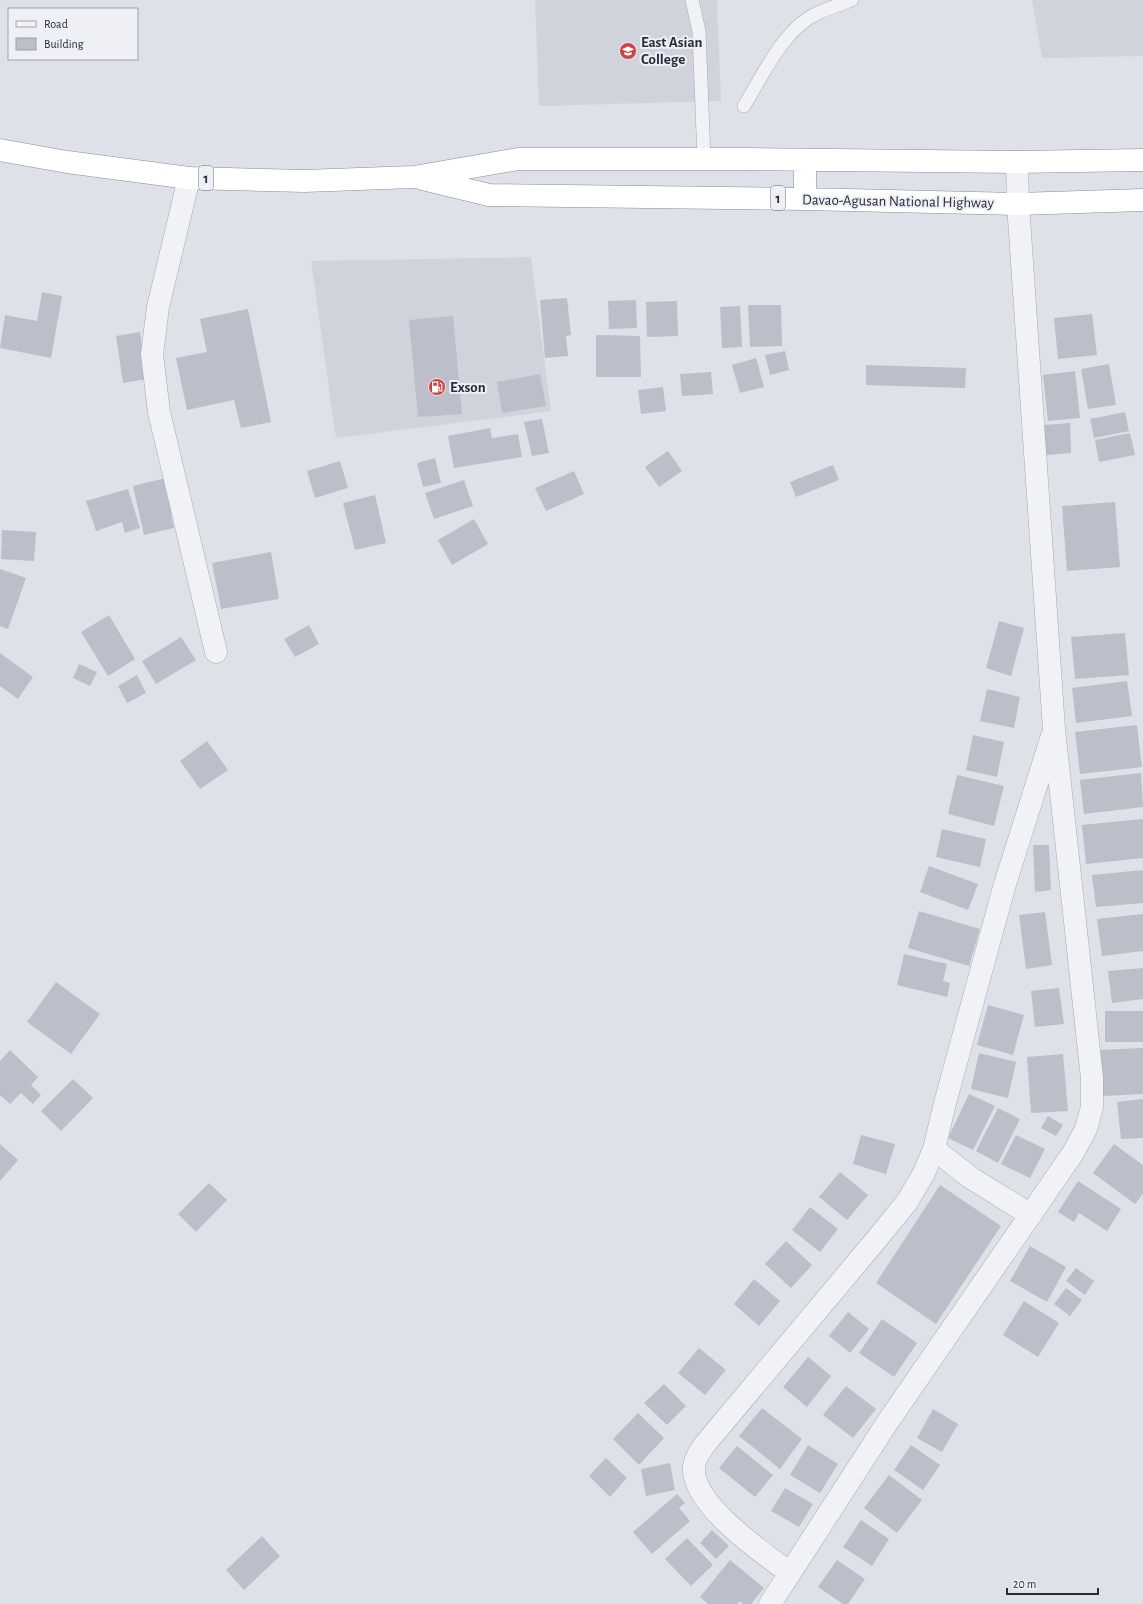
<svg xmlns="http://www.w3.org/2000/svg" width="1143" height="1604" font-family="'Alegreya Sans',sans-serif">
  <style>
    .built { fill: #d0d3dc }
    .building { fill: #bcbfca }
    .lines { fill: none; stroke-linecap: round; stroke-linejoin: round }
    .lane-casing { stroke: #a7abb4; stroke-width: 14 }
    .street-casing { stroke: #a7abb4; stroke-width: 23 }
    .highway-casing { stroke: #868c9e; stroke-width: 23 }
    .lane { stroke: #f1f2f6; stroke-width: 13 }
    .street { stroke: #f1f2f6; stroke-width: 22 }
    .highway { stroke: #fff; stroke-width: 22 }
    .labels { text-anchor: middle; stroke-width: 4; stroke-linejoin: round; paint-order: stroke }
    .shield { fill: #eef0f5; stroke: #636875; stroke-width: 1 }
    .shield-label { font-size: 14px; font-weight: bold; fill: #282d3e }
    .poi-label { font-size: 15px; font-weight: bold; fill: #282d3e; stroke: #eef0f5; text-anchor: start }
    .street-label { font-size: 15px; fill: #282d3e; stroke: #eef0f5 }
  </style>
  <rect width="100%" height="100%" fill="#dee1e7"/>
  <path class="built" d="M535,0H717L721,101L539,106Z
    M1032,0H1143V56L1042,58Z
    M531,257L551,411L336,438L311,261Z"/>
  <path class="building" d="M42,292L62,296L51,358L0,348L5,315L37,321Z
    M567,298L571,335L566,336L568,356L545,358L540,300Z
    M636,300L637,328L609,329L608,301Z
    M677,301L678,336L647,337L646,302Z
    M748,305H781L782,346L750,347Z
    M740,306L742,347L722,348L720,307Z
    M248,309L271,422L241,428L234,400L187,410L176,358L207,352L200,319Z
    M1092,314L1097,355L1058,359L1054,318Z
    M453,316L462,414L418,417L409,320Z
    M140,332L147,379L123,383L116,336Z
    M596,335L640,336L641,377H596Z
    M785,351L789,370L770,375L765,355Z
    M756,358L764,387L740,393L732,365Z
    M1109,364L1116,405L1088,409L1081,369Z
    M866,365L966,368L965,388L866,385Z
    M1075,371L1080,418L1048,421L1043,375Z
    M711,372L713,394L682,396L680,374Z
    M540,374L546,406L502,413L497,382Z
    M663,387L666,411L641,414L638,390Z
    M1125,412L1129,431L1094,438L1090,419Z
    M542,419L549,453L532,456L524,422Z
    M1070,423L1071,453L1046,455L1044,425Z
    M490,428L492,438L518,434L522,457L454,468L448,436Z
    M1130,433L1135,455L1099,462L1095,440Z
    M668,451L682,471L659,487L645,467Z
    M435,458L441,483L423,487L417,463Z
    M340,461L348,488L315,498L307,471Z
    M833,465L839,480L796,497L790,482Z
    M574,471L584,494L546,511L535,488Z
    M170,477L178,513L171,515L174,528L144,535L133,486Z
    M464,480L473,506L434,519L425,493Z
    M128,489L140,528L125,533L122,522L96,531L86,501Z
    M375,495L386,543L355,550L343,503Z
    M1115,502L1120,567L1067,571L1062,506Z
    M474,519L488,544L452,565L438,540Z
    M2,530L36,532L34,561L1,559Z
    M271,552L279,599L221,609L212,563Z
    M0,569L26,578L8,629L0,626Z
    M109,615L135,659L108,676L81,632Z
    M999,621L1024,628L1011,676L986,668Z
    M309,625L319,644L295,657L284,639Z
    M1125,633L1129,675L1075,679L1071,637Z
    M181,637L196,660L156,684L142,661Z
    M0,653L33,677L18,699L0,686Z
    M79,664L97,672L90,686L73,678Z
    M137,675L146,693L127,703L118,686Z
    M1127,681L1132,716L1076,723L1072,688Z
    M987,689L1020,697L1014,728L980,721Z
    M1137,725L1142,767L1080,774L1075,732Z
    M973,735L1004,742L997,777L966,770Z
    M207,741L228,770L200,789L180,761Z
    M1141,773L1143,807L1084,814L1080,780Z
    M957,775L1004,786L994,826L948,814Z
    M1143,819V858L1086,864L1082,825Z
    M942,829L986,839L980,867L936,857Z
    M1033,845H1049L1051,890L1035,892Z
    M929,866L978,884L968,910L920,892Z
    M1143,870V903L1096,907L1092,875Z
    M919,911L980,929L969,966L908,948Z
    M1045,912L1052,965L1026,969L1019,915Z
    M1143,914V951L1102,956L1097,919Z
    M904,954L947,964L943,981L950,983L947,997L897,985Z
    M1143,968V999L1112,1003L1108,971Z
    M56,982L100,1014L71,1054L27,1022Z
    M1059,988L1064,1024L1035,1027L1031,991Z
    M988,1005L1024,1015L1013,1055L977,1045Z
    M1105,1011H1143V1042H1105Z
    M1143,1048V1094L1102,1096L1099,1050Z
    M10,1050L38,1077L31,1085L41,1095L33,1104L21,1093L10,1104L0,1095V1061Z
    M979,1053L1016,1062L1008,1098L971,1089Z
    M1063,1054L1068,1111L1031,1113L1027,1057Z
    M73,1079L93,1098L61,1131L41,1111Z
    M969,1094L995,1106L973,1150L948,1138Z
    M1143,1099V1138L1121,1139L1117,1102Z
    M998,1108L1020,1119L998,1163L976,1151Z
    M1048,1116L1063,1125L1056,1136L1041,1128Z
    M861,1135L895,1144L886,1174L853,1164Z
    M1016,1135L1045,1149L1030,1178L1001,1164Z
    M0,1144L18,1160L0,1181Z
    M1114,1144L1143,1165V1194L1135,1204L1093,1173Z
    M840,1172L868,1195L847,1220L819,1197Z
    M1078,1181L1121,1209L1107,1231L1079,1213L1074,1222L1058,1212Z
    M209,1183L227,1200L196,1232L178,1214Z
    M940,1185L1001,1226L936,1324L876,1283Z
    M810,1207L838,1229L820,1252L792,1230Z
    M786,1241L812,1265L791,1288L765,1264Z
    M1030,1246L1066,1267L1047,1302L1010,1281Z
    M1076,1268L1094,1281L1085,1295L1066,1281Z
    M754,1279L780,1301L759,1326L734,1304Z
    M1066,1288L1082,1300L1070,1316L1054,1304Z
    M1024,1301L1059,1323L1038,1357L1003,1335Z
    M848,1312L869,1329L850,1353L829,1336Z
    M882,1319L917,1343L894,1377L859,1353Z
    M699,1348L726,1370L705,1395L678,1373Z
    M808,1357L831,1376L807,1407L783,1387Z
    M664,1384L686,1406L667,1425L644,1403Z
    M846,1386L876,1409L853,1438L823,1415Z
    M762,1408L802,1439L780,1469L739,1436Z
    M933,1409L958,1424L942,1452L917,1438Z
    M638,1413L664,1438L639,1465L613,1439Z
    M808,1445L838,1464L820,1493L790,1475Z
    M911,1445L940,1465L923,1490L894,1470Z
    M737,1446L773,1475L755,1497L719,1468Z
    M606,1458L627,1478L610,1497L589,1476Z
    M670,1463L675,1490L646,1496L641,1469Z
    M889,1475L922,1500L897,1533L864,1508Z
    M785,1488L813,1504L799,1527L771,1511Z
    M677,1494L685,1503L679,1508L690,1521L652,1554L633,1532Z
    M861,1520L889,1539L872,1566L843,1547Z
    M712,1530L729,1546L716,1559L700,1543Z
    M262,1536L280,1556L244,1590L226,1570Z
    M687,1538L713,1565L691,1586L665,1559Z
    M730,1560L764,1588L751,1604H743L740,1601L737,1604H708L700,1597Z
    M837,1560L865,1579L848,1604H843L818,1587Z"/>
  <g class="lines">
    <g class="lane-casing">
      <path id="lane" d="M692,0L699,31L704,159
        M744,106C763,75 784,28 818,13C829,8 841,4 852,0"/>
    </g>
    <g class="street-casing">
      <path id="street" d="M189,178L158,307L152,354L159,412L216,652
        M934,1149L971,1178L1031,1215
        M790,1573C764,1554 691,1504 694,1467C695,1457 701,1450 706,1443L876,1240L907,1202L924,1173L934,1149L945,1103L1005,884L1052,736
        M770,1604L887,1423L1073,1153L1086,1129L1092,1107V1078L1054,729L1018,204L1017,162"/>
    </g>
    <g class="highway-casing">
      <path id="highway" d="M0,150L67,162L189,178L304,181L414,177L518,159H746L1017,162L1143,160
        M423,179L489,195L805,199L1018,204L1143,200
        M805,199V160"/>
    </g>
    <use href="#lane" class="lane"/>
    <use href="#street" class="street"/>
    <use href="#highway" class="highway"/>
  </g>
  <defs>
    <g id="university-disc" transform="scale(0.9)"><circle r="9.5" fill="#cb4546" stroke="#eef0f5"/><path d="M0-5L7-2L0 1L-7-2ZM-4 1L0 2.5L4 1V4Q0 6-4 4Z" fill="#fff"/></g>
    <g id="fuel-disc" transform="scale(0.9)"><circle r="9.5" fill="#cb4546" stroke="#eef0f5"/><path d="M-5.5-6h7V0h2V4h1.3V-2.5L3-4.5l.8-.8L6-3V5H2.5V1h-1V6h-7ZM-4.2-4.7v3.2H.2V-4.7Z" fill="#fff"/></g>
  </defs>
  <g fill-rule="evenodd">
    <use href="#university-disc" x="628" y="51"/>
    <use href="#fuel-disc" x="437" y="387"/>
  </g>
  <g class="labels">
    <g class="shield">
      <rect x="199" y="166" width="14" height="24" rx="3"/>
      <rect x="771" y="186" width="14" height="24" rx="3"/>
    </g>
    <g class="shield-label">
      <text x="206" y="183">1</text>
      <text x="778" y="203">1</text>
    </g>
    <g class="poi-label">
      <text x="641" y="47">East Asian<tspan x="641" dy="17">College</tspan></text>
      <text x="450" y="392">Exson</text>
    </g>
    <g class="street-label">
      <text transform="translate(898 201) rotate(1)" y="5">Davao-Agusan National Highway</text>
    </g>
  </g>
  <rect x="8" y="8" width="130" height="52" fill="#eef0f5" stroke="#9fa2ac"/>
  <rect x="16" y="21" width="20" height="6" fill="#f1f2f6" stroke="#9fa2ac"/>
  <text x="44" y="28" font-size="12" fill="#282d3e">Road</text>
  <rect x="16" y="38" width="20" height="12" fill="#bcbfca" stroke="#9fa2ac"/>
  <text x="44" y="48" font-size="12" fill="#282d3e">Building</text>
  <path d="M1007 1588v6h91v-6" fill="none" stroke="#282d3e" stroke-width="2"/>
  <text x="1013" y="1588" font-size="12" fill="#282d3e" stroke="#eef0f5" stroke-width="3" paint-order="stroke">20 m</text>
</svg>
